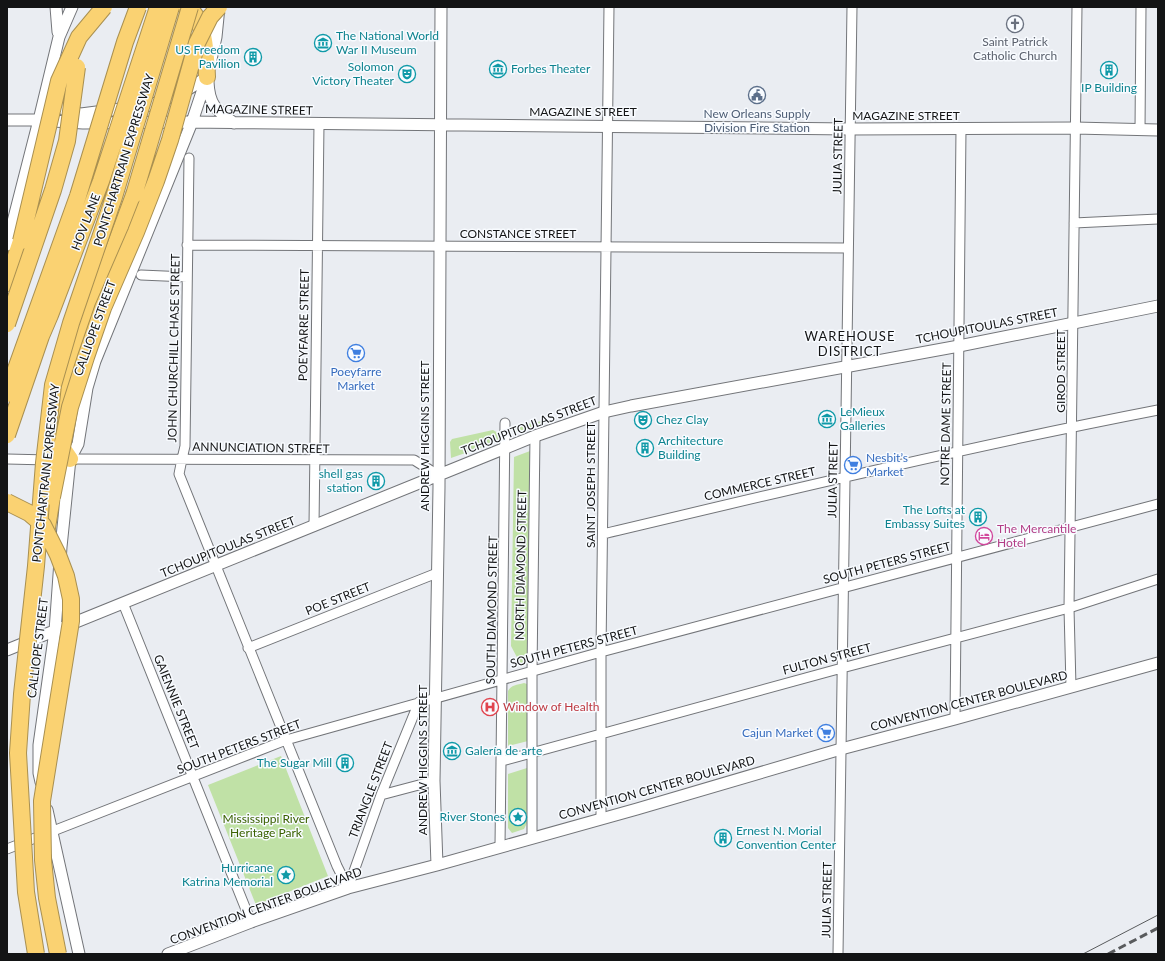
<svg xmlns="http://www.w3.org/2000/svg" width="1165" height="961" font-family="Lato,sans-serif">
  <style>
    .green { fill: #c0e1a6 }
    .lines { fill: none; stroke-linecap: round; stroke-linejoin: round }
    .minor-casing { stroke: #737579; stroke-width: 11 }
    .tertiary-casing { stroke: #737579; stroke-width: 13 }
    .motorway-casing { stroke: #a99051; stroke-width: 18 }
    .minor { stroke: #fff; stroke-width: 9 }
    .tertiary { stroke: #fff; stroke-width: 11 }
    .motorway { stroke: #fad272; stroke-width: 16 }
    .tram { stroke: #595b5d; stroke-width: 1 }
    .rail { stroke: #595b5d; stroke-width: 3; stroke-dasharray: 8 4; stroke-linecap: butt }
    .motorway-bridge-casing { stroke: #a99051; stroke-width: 18; stroke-linecap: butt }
    .motorway-bridge { stroke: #fad272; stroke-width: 16 }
    .labels { text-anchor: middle; stroke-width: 3; stroke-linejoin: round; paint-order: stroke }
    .culture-label { font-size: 12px; fill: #0d838f; stroke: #f8fbff; text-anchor: start }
    .worship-label { font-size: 12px; fill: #5b616d; stroke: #f8fbff }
    .street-label { font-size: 12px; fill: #131415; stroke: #f8fbff }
    .service-label { font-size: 12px; fill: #4e5e75; stroke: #f8fbff }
    .shop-label { font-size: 12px; fill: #366cbe; stroke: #f8fbff }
    .hotel-label { font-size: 12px; fill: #b23c85; stroke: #f8fbff; text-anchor: start }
    .health-label { font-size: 12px; fill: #be3a42; stroke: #f8fbff; text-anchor: start }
    .park-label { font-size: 12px; fill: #3a6100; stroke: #f8fbff }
    .neighbourhood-label { font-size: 13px; letter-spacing: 1px; fill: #131415; stroke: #f8fbff }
  </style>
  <rect width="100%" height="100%" fill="#eaedf2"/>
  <path class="green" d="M542,421V424L513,433L512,427Z
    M493,430L498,433L499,439L494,443L451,458L450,442L452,439Z
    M530,451L528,660L524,665L520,663L511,646L514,457Z
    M524,683L527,684L528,688V741L508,746V691C511,685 517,685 524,683Z
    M281,756L328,876L256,905L208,785Z
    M527,768V823L524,829L512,833L508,828V774Z"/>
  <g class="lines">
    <g class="minor-casing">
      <path id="minor" d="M1140,130L1141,7
        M189,158L185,446L182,459L179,474L291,752L337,866L348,888
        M1074,223L1158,219
        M187,245L848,248
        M141,275L187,277
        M7,459L49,460
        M66,459L414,460L438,475
        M314,526L319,124
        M603,534C788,490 972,446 1158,410
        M123,603L251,922
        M248,648L437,573
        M1071,687L1069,608L1077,7
        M955,719L961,129
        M502,761L842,668L1069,608L1158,579
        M381,795L434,781
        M601,819V652L609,7
        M532,838V671L535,436
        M500,846L505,423
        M7,849L286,740L601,652L1158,504
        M348,888L381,795L419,702
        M838,954L852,7"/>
    </g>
    <g class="tertiary-casing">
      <path id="tertiary" d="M56,7L58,32
        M208,82C209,105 216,110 234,123
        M52,96L57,104L65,110L81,114L151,105L187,90L207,77
        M7,120H39L83,123L187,122L850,129L1075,128L1158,130
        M7,245L39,120L59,37L72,7
        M7,650L535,436L604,412L631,406L959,346L1158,306
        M41,782L39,773V745L55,631L61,547L70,459L78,444L87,388L95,361L192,122L207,77L216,37L219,7
        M47,810L79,954
        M437,865L434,781L439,487L441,7
        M168,954L251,922L348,888L437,865L637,809L841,749L955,719L1158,663"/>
    </g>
    <g class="motorway-casing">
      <path id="motorway" d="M186,7C206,17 206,57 207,77
        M7,283L21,241
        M70,459L59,443L60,416L66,386L98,292L134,195
        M45,540L52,497"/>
    </g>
    <use href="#minor" class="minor"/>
    <use href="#tertiary" class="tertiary"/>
    <use href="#motorway" class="motorway"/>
    <path class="tram" d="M1083,954L1158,915"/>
    <path class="rail" d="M1108,954L1158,928"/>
    <g class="motorway-bridge-casing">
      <path id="motorway-bridge" d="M134,195L190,7
        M21,241L59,81L79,37L104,7
        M7,324L53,190L67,141L77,67
        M7,394L78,196L125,42L138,7
        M7,435L41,336L50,315L101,181L158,7
        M52,497L70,407L86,357L103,308L136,232L156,181L170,140L197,43L210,17L219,7
        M7,502L29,513L43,525L58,555L66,576L71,599V621L42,801L43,860L47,898L58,954
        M36,954L26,892L18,753L22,694L36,566L44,463L53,385L71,323L114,197L171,7"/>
    </g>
    <use href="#motorway-bridge" class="motorway-bridge"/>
  </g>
  <defs>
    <g id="church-ring" transform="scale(0.9)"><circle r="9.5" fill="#f8fbff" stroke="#6b7280" stroke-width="1.5"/><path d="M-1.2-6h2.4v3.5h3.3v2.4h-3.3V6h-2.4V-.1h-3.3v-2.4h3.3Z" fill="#6b7280"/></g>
    <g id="museum-ring" transform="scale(0.9)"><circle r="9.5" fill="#f8fbff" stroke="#0f9aa8" stroke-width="1.5"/><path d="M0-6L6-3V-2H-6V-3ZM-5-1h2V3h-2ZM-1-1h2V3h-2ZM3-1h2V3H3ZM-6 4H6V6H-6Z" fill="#0f9aa8"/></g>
    <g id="building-ring" transform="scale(0.9)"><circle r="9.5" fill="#f8fbff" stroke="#0f9aa8" stroke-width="1.5"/><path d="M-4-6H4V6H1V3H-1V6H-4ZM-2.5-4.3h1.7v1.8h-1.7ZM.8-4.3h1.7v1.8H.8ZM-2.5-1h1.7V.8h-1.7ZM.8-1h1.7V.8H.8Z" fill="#0f9aa8"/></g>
    <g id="theatre-ring" transform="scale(0.9)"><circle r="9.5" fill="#f8fbff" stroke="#0f9aa8" stroke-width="1.5"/><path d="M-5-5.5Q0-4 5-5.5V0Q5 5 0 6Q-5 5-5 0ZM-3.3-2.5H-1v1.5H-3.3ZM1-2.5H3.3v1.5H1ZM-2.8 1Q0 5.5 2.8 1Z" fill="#0f9aa8"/></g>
    <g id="civic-ring" transform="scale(0.9)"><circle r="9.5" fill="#f8fbff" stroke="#5c6f8a" stroke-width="1.5"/><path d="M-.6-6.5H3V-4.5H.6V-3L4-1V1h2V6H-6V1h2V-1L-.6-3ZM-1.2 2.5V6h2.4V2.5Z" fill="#5c6f8a"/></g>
    <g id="supermarket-ring" transform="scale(0.9)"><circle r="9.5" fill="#f8fbff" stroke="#3f7fe0" stroke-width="1.5"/><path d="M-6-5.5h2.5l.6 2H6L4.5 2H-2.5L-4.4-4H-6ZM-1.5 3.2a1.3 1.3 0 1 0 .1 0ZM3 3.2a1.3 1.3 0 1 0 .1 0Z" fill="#3f7fe0"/></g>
    <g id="hotel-ring" transform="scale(0.9)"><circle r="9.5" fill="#f8fbff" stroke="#d1479c" stroke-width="1.5"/><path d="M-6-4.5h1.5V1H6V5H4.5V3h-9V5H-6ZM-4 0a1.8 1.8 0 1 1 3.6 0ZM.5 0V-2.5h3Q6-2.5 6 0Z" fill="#d1479c"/></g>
    <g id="hospital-ring" transform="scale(0.9)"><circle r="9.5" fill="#f8fbff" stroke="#e0444e" stroke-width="1.5"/><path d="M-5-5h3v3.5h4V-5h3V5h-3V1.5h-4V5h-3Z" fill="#e0444e"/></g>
    <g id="sight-ring" transform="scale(0.9)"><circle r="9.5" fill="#f8fbff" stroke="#0f9aa8" stroke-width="1.5"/><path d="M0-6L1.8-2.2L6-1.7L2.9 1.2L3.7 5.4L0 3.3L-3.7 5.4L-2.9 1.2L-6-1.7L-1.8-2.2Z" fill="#0f9aa8"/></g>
  </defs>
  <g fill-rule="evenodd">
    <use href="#church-ring" x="1015" y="24"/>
    <use href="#museum-ring" x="323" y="43"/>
    <use href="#building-ring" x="253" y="57"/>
    <use href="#museum-ring" x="498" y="69"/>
    <use href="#building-ring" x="1109" y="70"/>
    <use href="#theatre-ring" x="407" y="74"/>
    <use href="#civic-ring" x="757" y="95"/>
    <use href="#supermarket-ring" x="356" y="353"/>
    <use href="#museum-ring" x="827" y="419"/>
    <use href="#theatre-ring" x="643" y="420"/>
    <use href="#building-ring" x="645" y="448"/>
    <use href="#supermarket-ring" x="853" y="465"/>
    <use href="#building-ring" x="376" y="481"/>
    <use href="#building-ring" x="978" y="517"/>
    <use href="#hotel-ring" x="984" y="536"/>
    <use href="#hospital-ring" x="490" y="707"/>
    <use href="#supermarket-ring" x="826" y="733"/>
    <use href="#museum-ring" x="452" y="751"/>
    <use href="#building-ring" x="345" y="763"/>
    <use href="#sight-ring" x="518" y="817"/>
    <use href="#building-ring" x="723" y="838"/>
    <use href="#sight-ring" x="286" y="875"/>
  </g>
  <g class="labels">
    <g class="culture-label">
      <text x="336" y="40">The National World<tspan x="336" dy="14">War II Museum</tspan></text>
      <text x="240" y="54" text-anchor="end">US Freedom<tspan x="240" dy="14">Pavilion</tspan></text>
      <text x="394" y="71" text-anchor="end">Solomon<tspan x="394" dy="14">Victory Theater</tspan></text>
      <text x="511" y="73">Forbes Theater</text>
      <text x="1109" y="92" text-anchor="middle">IP Building</text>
      <text x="840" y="416">LeMieux<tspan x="840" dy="14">Galleries</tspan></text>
      <text x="656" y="424">Chez Clay</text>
      <text x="658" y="445">Architecture<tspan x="658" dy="14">Building</tspan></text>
      <text x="363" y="478" text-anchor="end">shell gas<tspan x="363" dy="14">station</tspan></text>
      <text x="965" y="514" text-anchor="end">The Lofts at<tspan x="965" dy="14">Embassy Suites</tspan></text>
      <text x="465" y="755">Galería de arte</text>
      <text x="332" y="767" text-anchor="end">The Sugar Mill</text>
      <text x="505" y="821" text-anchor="end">River Stones</text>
      <text x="736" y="835">Ernest N. Morial<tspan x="736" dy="14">Convention Center</tspan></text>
      <text x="273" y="872" text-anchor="end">Hurricane<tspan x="273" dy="14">Katrina Memorial</tspan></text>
    </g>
    <g class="worship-label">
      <text x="1015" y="46">Saint Patrick<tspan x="1015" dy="14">Catholic Church</tspan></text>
    </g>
    <g class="street-label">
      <text transform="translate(259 110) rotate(1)" y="4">MAGAZINE STREET</text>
      <text x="583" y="116">MAGAZINE STREET</text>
      <text x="906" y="120">MAGAZINE STREET</text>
      <text transform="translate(838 156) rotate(-89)" y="4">JULIA STREET</text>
      <text transform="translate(124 160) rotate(-73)" y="4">PONTCHARTRAIN EXPRESSWAY</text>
      <text transform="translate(86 222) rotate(-69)" y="4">HOV LANE</text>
      <text x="518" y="238">CONSTANCE STREET</text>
      <text transform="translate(304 325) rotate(-89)" y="4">POEYFARRE STREET</text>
      <text transform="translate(987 326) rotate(-11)" y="4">TCHOUPITOULAS STREET</text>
      <text transform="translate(95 328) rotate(-70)" y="4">CALLIOPE STREET</text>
      <text transform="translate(174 348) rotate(-89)" y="4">JOHN CHURCHILL CHASE STREET</text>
      <text transform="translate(1061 371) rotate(-90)" y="4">GIROD STREET</text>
      <text transform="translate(946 424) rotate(-89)" y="4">NOTRE DAME STREET</text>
      <text transform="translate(529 426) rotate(-21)" y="4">TCHOUPITOULAS STREET</text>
      <text transform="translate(425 436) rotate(-90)" y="4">ANDREW HIGGINS STREET</text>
      <text transform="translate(261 448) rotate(1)" y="4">ANNUNCIATION STREET</text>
      <text transform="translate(46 473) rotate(-84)" y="4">PONTCHARTRAIN EXPRESSWAY</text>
      <text transform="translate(833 480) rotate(-89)" y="4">JULIA STREET</text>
      <text transform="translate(760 484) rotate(-13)" y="4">COMMERCE STREET</text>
      <text transform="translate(591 485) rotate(-90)" y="4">SAINT JOSEPH STREET</text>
      <text transform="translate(228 547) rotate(-22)" y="4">TCHOUPITOULAS STREET</text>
      <text transform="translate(887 563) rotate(-15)" y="4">SOUTH PETERS STREET</text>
      <text transform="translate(521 565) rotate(-89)" y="4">NORTH DIAMOND STREET</text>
      <text transform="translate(338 599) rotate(-22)" y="4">POE STREET</text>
      <text transform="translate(492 610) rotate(-89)" y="4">SOUTH DIAMOND STREET</text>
      <text transform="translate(574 647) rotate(-15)" y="4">SOUTH PETERS STREET</text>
      <text transform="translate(38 648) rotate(-83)" y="4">CALLIOPE STREET</text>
      <text transform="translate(827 659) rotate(-15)" y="4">FULTON STREET</text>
      <text transform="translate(969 701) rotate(-15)" y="4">CONVENTION CENTER BOULEVARD</text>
      <text transform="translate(176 702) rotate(68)" y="4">GAIENNIE STREET</text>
      <text transform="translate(239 747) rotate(-21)" y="4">SOUTH PETERS STREET</text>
      <text transform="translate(423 760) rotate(-90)" y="4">ANDREW HIGGINS STREET</text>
      <text transform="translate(657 788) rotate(-16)" y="4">CONVENTION CENTER BOULEVARD</text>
      <text transform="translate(371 790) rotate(-69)" y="4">TRIANGLE STREET</text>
      <text transform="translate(827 900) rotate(-89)" y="4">JULIA STREET</text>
      <text transform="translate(266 906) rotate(-20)" y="4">CONVENTION CENTER BOULEVARD</text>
    </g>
    <g class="service-label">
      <text x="757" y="118">New Orleans Supply<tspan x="757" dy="14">Division Fire Station</tspan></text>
    </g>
    <g class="shop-label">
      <text x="356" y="376">Poeyfarre<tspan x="356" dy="14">Market</tspan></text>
      <text x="866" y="462" text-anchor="start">Nesbit’s<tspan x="866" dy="14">Market</tspan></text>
      <text x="813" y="737" text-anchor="end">Cajun Market</text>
    </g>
    <g class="hotel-label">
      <text x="997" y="533">The Mercantile<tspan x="997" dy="14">Hotel</tspan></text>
    </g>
    <g class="health-label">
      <text x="503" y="711">Window of Health</text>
    </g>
    <g class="park-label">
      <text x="266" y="823">Mississippi River<tspan x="266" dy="14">Heritage Park</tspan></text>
    </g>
    <g class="neighbourhood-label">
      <text x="850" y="341">WAREHOUSE<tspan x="850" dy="15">DISTRICT</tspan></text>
    </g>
  </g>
  <rect width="1165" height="961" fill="none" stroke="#131415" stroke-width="16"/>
</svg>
